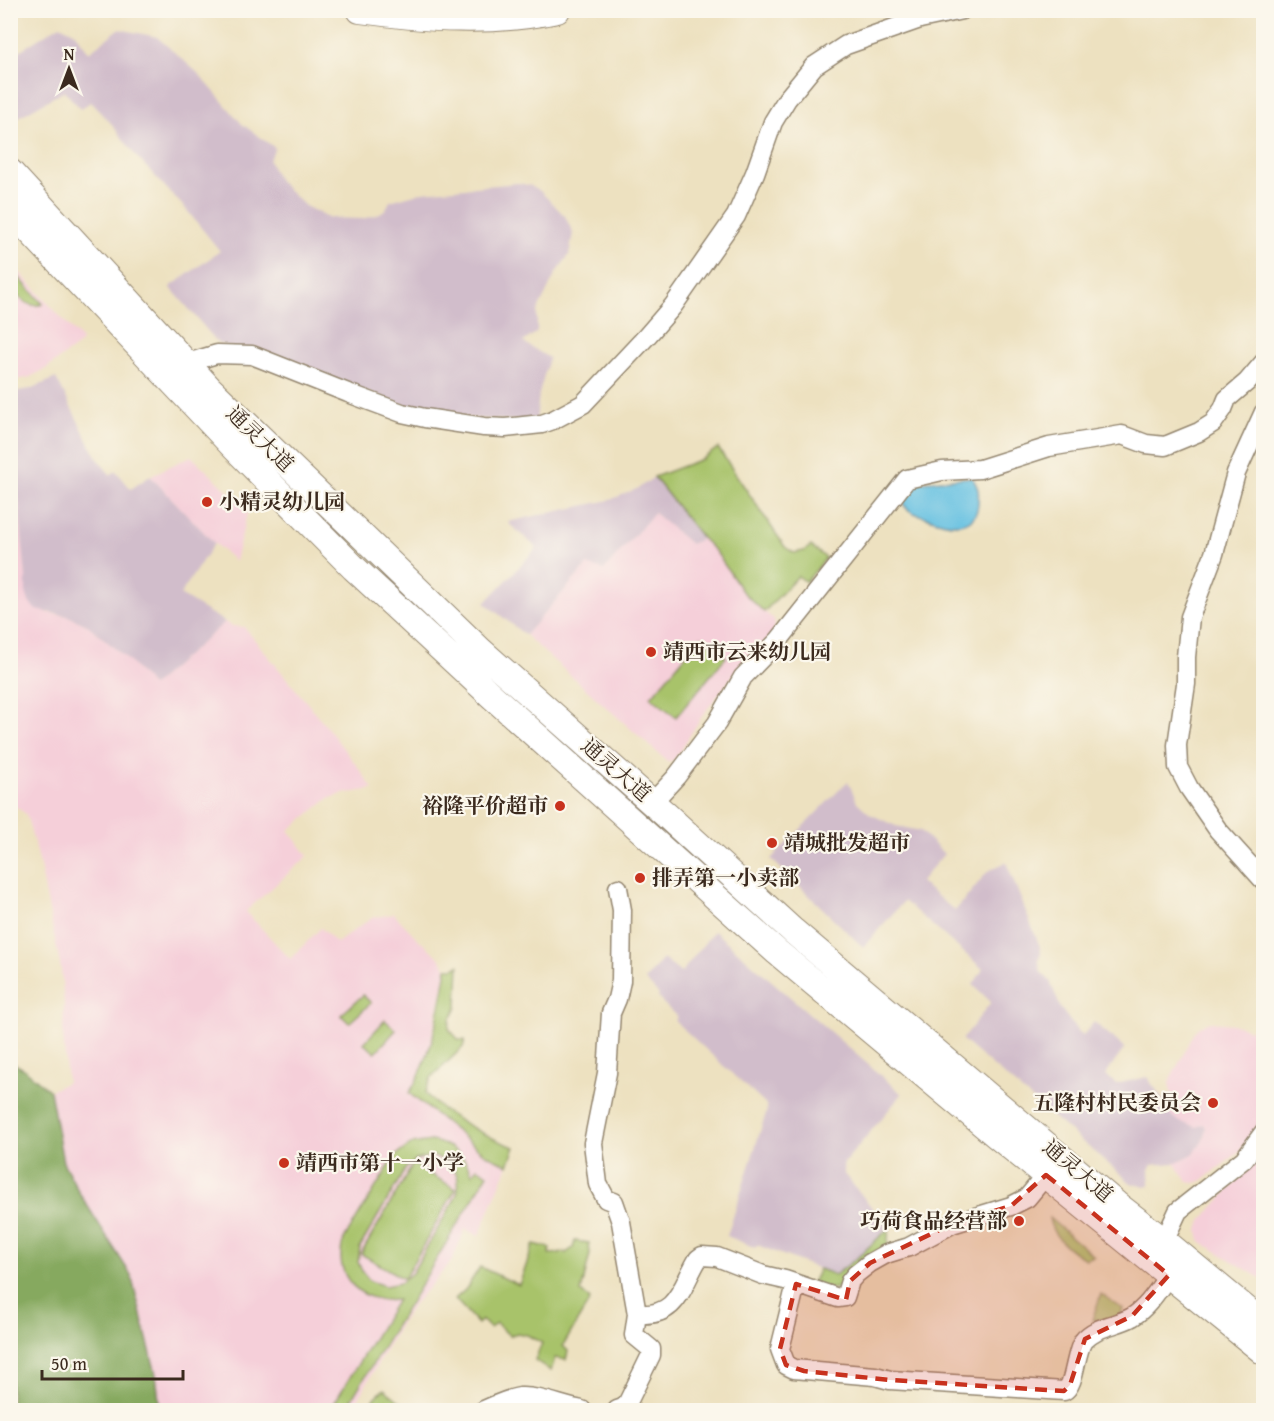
<svg xmlns="http://www.w3.org/2000/svg" width="1274" height="1421" font-family="'Gentium Book Plus','Noto Serif SC',serif">
  <style>
    .built { fill: #f5cfd9 }
    .industrial { fill: #d1bdcb }
    .green { fill: #a8c36a; stroke: #727644; stroke-width: 1.5; fill-rule: evenodd }
    .forest { fill: #86a95e; stroke: #606a3e; stroke-width: 1.5 }
    .water { fill: #63c0e1; stroke: #4f7580; stroke-width: 1.5 }
    .lines { fill: none; stroke-linecap: round; stroke-linejoin: round }
    .street-casing { stroke: #94866f; stroke-width: 21 }
    .secondary-casing { stroke: #94866f; stroke-width: 28 }
    .street { stroke: #fff; stroke-width: 18 }
    .secondary { stroke: #fff; stroke-width: 26 }
    .marked { fill: #c8321e; fill-opacity: 0.2; stroke: #c8321e; stroke-width: 4.5; stroke-dasharray: 12 8; stroke-linejoin: round }
    .poi-dot { fill: #c8321e; stroke: #fbf7ec; stroke-width: 2 }
    .labels { text-anchor: middle; stroke-width: 4.5; stroke-linejoin: round; paint-order: stroke }
    .street-label { font-size: 21px; fill: #3b2a1e; stroke: #fbf7ec }
    .poi-label { font-size: 21px; font-weight: bold; fill: #3b2a1e; stroke: #fbf7ec; text-anchor: start }
  </style>
  <rect width="100%" height="100%" fill="#fbf7ec"/>
  <filter id="ink" filterUnits="userSpaceOnUse"><feTurbulence type="fractalNoise" baseFrequency=".0167" numOctaves="2"/><feDisplacementMap in="SourceGraphic" scale="12" xChannelSelector="R" yChannelSelector="G"/><feConvolveMatrix kernelMatrix="1 2 1 2 8 2 1 2 1" color-interpolation-filters="sRGB"/></filter>
  <filter id="wash" filterUnits="userSpaceOnUse"><feTurbulence type="fractalNoise" baseFrequency=".008" numOctaves="4" result="noise"/><feDisplacementMap in="SourceGraphic" scale="24" xChannelSelector="R" yChannelSelector="G"/><feGaussianBlur stdDeviation="1.35" result="paint"/><feColorMatrix in="noise" values="0 0 0 0 0 0 0 0 0 0 0 0 0 0 0 0 0 1.4 0 .05"/><feComposite in="paint" operator="in"/></filter>
  <g filter="url(#wash)">
    <rect width="100%" height="100%" fill="#ede1c0"/>
    <path class="built" d="M10,262L82,340L80,344L44,370L28,378L13,380H10Z
      M191,456L248,510L235,561L214,543L150,476Z
      M18,496L26,576V592L48,613L68,616L89,626L125,657L152,686L225,622L231,626L244,627L323,722L360,770L373,789L342,794L328,799L289,830L308,856L246,911L250,916L290,959L321,928L337,943L371,918L394,914L420,941L437,955L447,968L429,1049L415,1084L409,1093L485,1154L508,1165L479,1236L465,1229L452,1261L414,1304L402,1321L352,1410H160L156,1374L131,1275L80,1194L63,1162L50,1091L67,1082L63,1034L64,1003L61,969L38,856L26,814L11,803L10,498Z
      M654,513L691,544L702,538L716,552L742,591L764,612L774,619L775,626L773,635L731,678L702,716L675,759L668,762L525,635L588,564L604,570Z
      M1257,1021L1263,1022V1118L1238,1153L1201,1181L1194,1183L1188,1182L1175,1163L1193,1154L1202,1142L1206,1129L1204,1124L1196,1127L1179,1122L1168,1113L1162,1104L1172,1099L1169,1082L1195,1032L1200,1026L1211,1022L1232,1024L1251,1030Z
      M1263,1148V1280L1200,1241L1198,1230L1201,1221L1245,1172Z"/>
    <path class="industrial" d="M60,25L74,32L89,52L119,29L157,37L199,74L242,124L275,148L269,160L274,172L280,182L305,206L329,218L362,219L377,215L386,209L390,201L422,192L518,183L532,186L540,191L565,216L573,233L569,255L556,273L537,312V332L523,342L549,358L539,394L536,422L436,416L218,343L170,287L220,251L185,208L136,156L110,122L90,102L81,109L64,91L17,118L11,113L10,57Z
      M56,378L96,456L110,475L116,471L131,489L150,476L214,543L180,595L225,622L152,686L125,657L89,626L68,616L36,610L29,602L26,592V576L18,496L11,498V392L31,389Z
      M654,477L702,538L691,544L654,513L604,570L587,565L525,635L485,603L537,548L507,522L610,500L639,488Z
      M848,781L857,802L870,814L896,826L921,831L944,854L920,882L955,911L988,871L1006,862L1040,947L1041,953L1038,959L1041,972L1050,981L1061,1009L1076,1029L1083,1035L1094,1022L1125,1048L1105,1075L1116,1084L1147,1077L1164,1101L1162,1104L1168,1113L1180,1122L1196,1127L1204,1124L1206,1129L1202,1142L1193,1154L1175,1163L1152,1165L1149,1169L1150,1185L1145,1187L1131,1183L962,1040L991,1002L973,985L983,969L904,901L863,947L771,859Z
      M714,931L902,1094L844,1163L843,1167L844,1174L889,1228L857,1258L835,1275L757,1245L756,1248L727,1236L767,1110L766,1105L675,1021L677,1017L658,998L659,995L645,980L663,959L681,973Z"/>
    <path class="green" d="M10,269H11L43,304C28,309 21,299 11,289Z
      M718,448L785,547L794,553L804,551L811,546L826,558L806,582L798,576L764,612L742,591L716,552L702,538L654,477L702,459Z
      M701,637L726,657L676,717L651,697Z
      M459,965L457,1007L450,1020L449,1029L459,1040H465L463,1047L431,1078L425,1093C440,1110 456,1119 475,1129C489,1136 500,1143 515,1147L508,1165L485,1154L409,1093C431,1061 441,1006 447,968H454Z
      M363,995L371,1003L349,1023L341,1015Z
      M385,1020L396,1030L375,1053L364,1043Z
      M431,1141C451,1144 465,1155 472,1174L477,1168L488,1174L345,1410H330L397,1300C361,1304 331,1276 344,1239L395,1156L412,1144ZM431,1156C453,1159 463,1177 456,1197L412,1273L400,1283L385,1286L370,1281L362,1271L358,1262L360,1247L406,1168L416,1160Z
      M413,1164L456,1189L404,1279L361,1254Z
      M1049,1218L1094,1256L1086,1259C1071,1252 1051,1236 1049,1218Z
      M889,1228L887,1249L848,1275L837,1288L829,1289L811,1285L819,1269L835,1275L857,1258Z
      M575,1241L589,1243L590,1254L581,1292L590,1300L563,1346L568,1351L566,1360L555,1358L551,1371L535,1360L542,1343L527,1335L517,1333L510,1336L496,1323L490,1328L482,1320L478,1324L455,1299L466,1289L480,1267L519,1285L534,1244L550,1248L549,1254L566,1253L573,1248Z
      M1101,1294L1123,1309L1120,1318L1112,1321L1092,1320Z
      M384,1389L411,1410H367L370,1403Z"/>
    <path class="forest" d="M11,1062L24,1069L50,1091L63,1162L80,1194L131,1275L156,1374L160,1410H11Z"/>
    <path class="water" d="M972,477C974,481 977,485 978,490C979,494 978,500 978,504C976,531 947,525 929,518C921,515 909,513 904,505C901,501 902,496 903,491L921,482Z"/>
  </g>
  <g filter="url(#ink)">
    <g class="lines">
      <g class="street-casing">
        <path id="street" d="M187,363L217,354L252,355L348,393L402,413L425,418L484,427L505,428L542,424L553,420L583,404L647,336L673,306L736,216L755,173L773,122L787,99L814,66L846,45L920,19L962,10
          M1264,412L1236,473L1214,554L1190,617L1186,657V684L1177,745L1178,767L1189,788L1218,830L1264,881
          M652,803L676,777L717,723L743,677L779,640L907,479L942,471L980,469L1049,447L1122,435L1146,444L1165,446L1199,432L1213,423L1223,409L1227,399L1247,382L1264,362
          M1164,1241L1178,1211L1244,1159L1264,1132
          M796,1284L780,1349L786,1365L794,1369L875,1376L890,1380L1064,1391C1075,1386 1075,1353 1083,1341C1095,1326 1116,1326 1132,1317C1148,1307 1158,1290 1169,1275
          M637,1314C678,1318 681,1287 698,1259L702,1256L717,1257L763,1275L785,1280L838,1298L845,1297L850,1281L856,1274L870,1263L886,1254L909,1247L952,1224L1011,1206L1027,1198L1046,1175
          M484,1410C495,1405 508,1399 520,1397C539,1396 563,1407 582,1410
          M617,1410L623,1408L627,1404L651,1355V1349L634,1335L637,1314L621,1222L614,1202L606,1199L598,1184L593,1143L607,1073L611,1013L617,999L621,981L622,910L618,888"/>
      </g>
      <g class="secondary-casing">
        <path id="secondary" d="M360,10C426,19 492,24 557,10
          M10,172L209,388L481,651L665,814L793,931L1116,1204L1164,1241L1264,1324
          M10,210L232,445L354,568L492,696L777,952L996,1135L1264,1352"/>
      </g>
      <use href="#street" class="street"/>
      <use href="#secondary" class="secondary"/>
    </g>
  </g>
  <path class="marked" d="M1046,1175L1169,1275L1132,1316L1085,1339L1070,1385L1064,1391L890,1380L804,1371L786,1365L780,1349L796,1284L846,1300L850,1281L870,1263L952,1224L1011,1206Z"/>
  <g class="poi-dot">
    <circle cx="207" cy="502" r="6"/>
    <circle cx="651" cy="652" r="6"/>
    <circle cx="560" cy="806" r="6"/>
    <circle cx="772" cy="843" r="6"/>
    <circle cx="640" cy="878" r="6"/>
    <circle cx="1213" cy="1103" r="6"/>
    <circle cx="284" cy="1163" r="6"/>
    <circle cx="1019" cy="1221" r="6"/>
  </g>
  <g class="labels">
    <g class="street-label">
      <text transform="translate(260 439) rotate(44)" y="7">通灵大道</text>
      <text transform="translate(616 770) rotate(41)" y="7">通灵大道</text>
      <text transform="translate(1078 1171) rotate(40)" y="7">通灵大道</text>
    </g>
    <g class="poi-label">
      <text x="219" y="509">小精灵幼儿园</text>
      <text x="663" y="659">靖西市云来幼儿园</text>
      <text x="548" y="813" text-anchor="end">裕隆平价超市</text>
      <text x="784" y="850">靖城批发超市</text>
      <text x="652" y="885">排弄第一小卖部</text>
      <text x="1201" y="1110" text-anchor="end">五隆村村民委员会</text>
      <text x="296" y="1170">靖西市第十一小学</text>
      <text x="1007" y="1228" text-anchor="end">巧荷食品经营部</text>
    </g>
  </g>
  <rect width="1274" height="1421" fill="none" stroke="#fbf7ec" stroke-width="36"/>
  <g transform="translate(69 69)" stroke="#fbf7ec" stroke-width="4.5" paint-order="stroke">
  <path d="M0-4.5L10 22L0 15L-10 22Z" fill="#3b2a1e"/>
  <text y="-9" font-size="16" font-weight="bold" text-anchor="middle" fill="#3b2a1e">N</text>
  </g>
  <path d="M42 1370v9h141v-9" fill="none" stroke="#3b2a1e" stroke-width="3"/>
  <text x="51" y="1370" font-size="18" fill="#3b2a1e" stroke="#fbf7ec" stroke-width="4.5" paint-order="stroke">50 m</text>
</svg>
